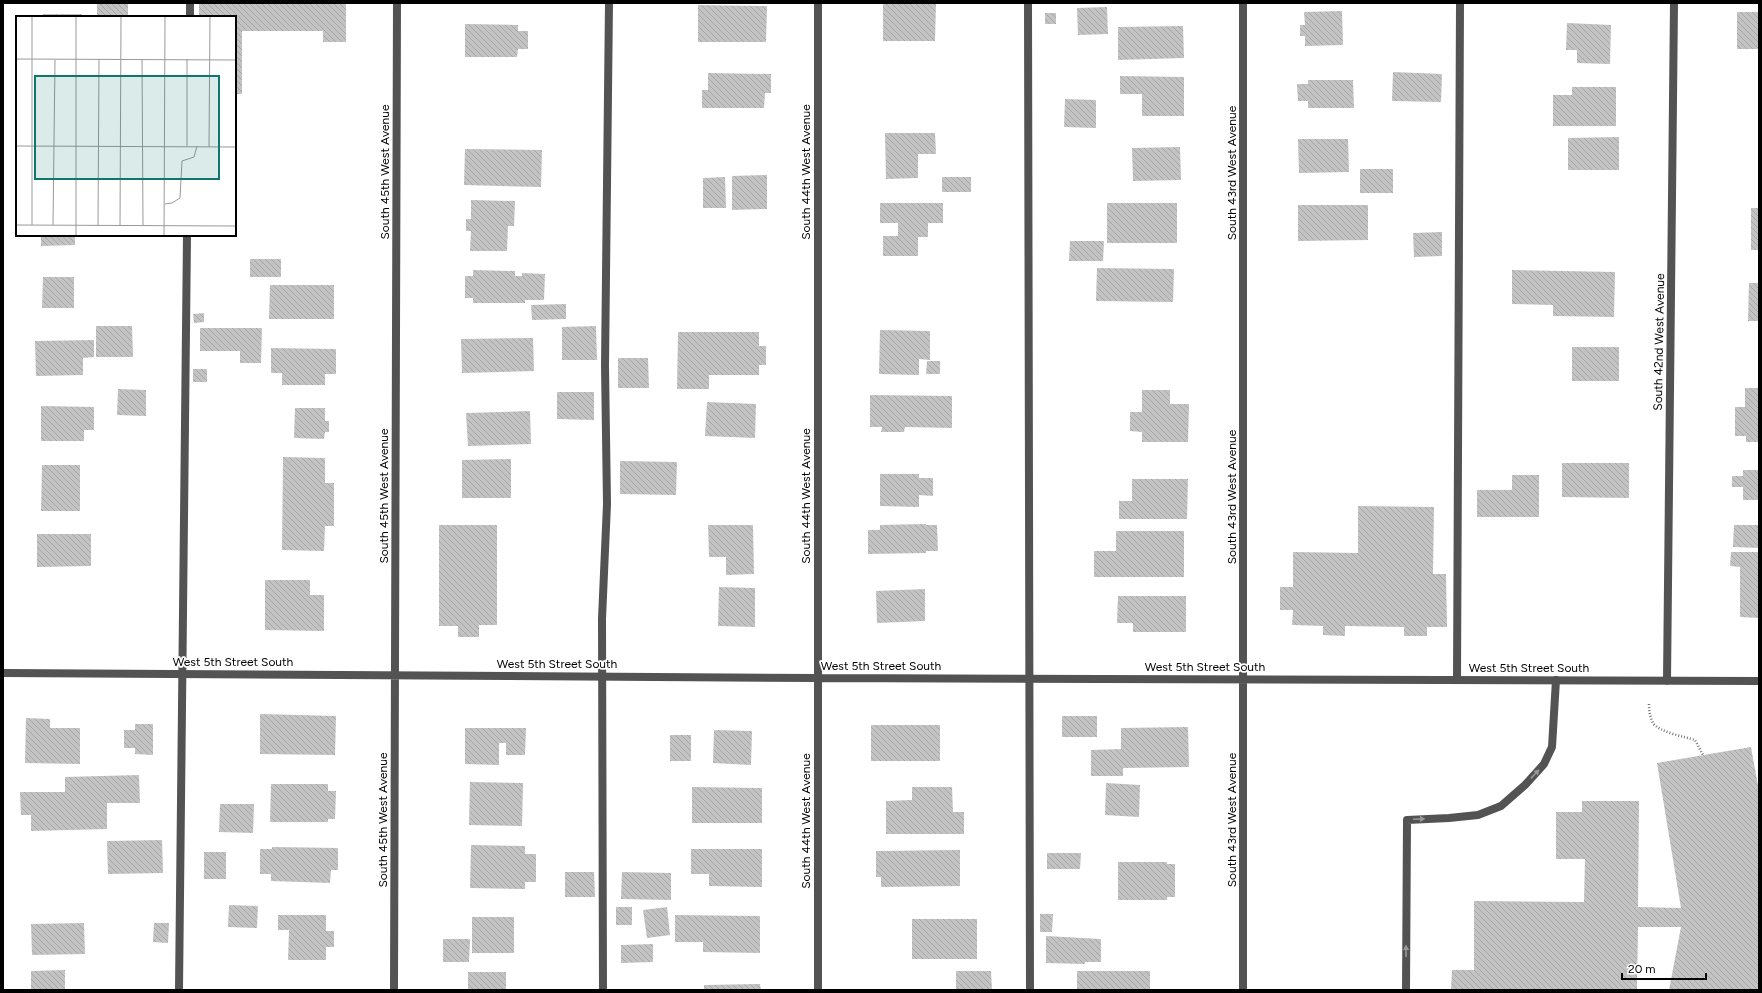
<svg xmlns="http://www.w3.org/2000/svg" width="1762" height="993" font-family="Figtree,sans-serif">
  <style>
    .building { fill: url(#building-back-hatch) }
    .lines { fill: none; stroke-linecap: round; stroke-linejoin: round }
    .path { stroke: #757575; stroke-width: 2.5; stroke-dasharray: 1 2; stroke-linecap: butt }
    .service { stroke: #535353; stroke-width: 8 }
    .minor { stroke: #535353; stroke-width: 8 }
    .oneway { fill: #989898 }
    .labels { text-anchor: middle; stroke-width: 3.5; stroke-linejoin: round; paint-order: stroke }
    .street-label { font-size: 12px; fill: #000; stroke: #fff }
    .inset-road { fill: none; stroke: #999; stroke-width: 1 }
    .view { fill: #0f766e; fill-opacity: 0.15; stroke: #0f766e; stroke-width: 2 }
    .inset-edge { fill: none; stroke: #000; stroke-width: 2 }
  </style>
  <defs>
    <pattern id="building-back-hatch" width="6" height="6" patternUnits="userSpaceOnUse"><rect width="6" height="6" fill="#c3c3c3"/><path d="M-1 5l2 2M0 0l6 6M5-1l2 2" fill="none" stroke="#a6a6a6"/></pattern>
  </defs>
  <rect width="100%" height="100%" fill="#fff"/>
  <path class="building" d="M97,3H128V17H97Z
    M199,3H346V42H323V31H242V94H235V17H199Z
    M883,3H936L935,41H883Z
    M698,5L767,6L766,42H698Z
    M1107,7L1108,34L1078,35L1077,8Z
    M1342,11L1343,45L1305,46V36H1300V25H1305L1304,12Z
    M1737,12H1759V49H1737Z
    M1045,13H1056V24H1045Z
    M43,14H82V17H43Z
    M1567,23L1611,25L1610,64L1577,63V50H1566Z
    M465,24L518,25V31H528V49H518L517,57H465Z
    M1183,26L1184,58L1118,60V27Z
    M1393,72L1442,74L1441,102L1392,101Z
    M708,73L771,74V93H765L764,108H702V90H708Z
    M1120,76L1184,77V116H1142V94H1120Z
    M1308,80H1353L1354,108H1308V101H1298L1297,84H1308Z
    M1572,87H1616V126H1553V95H1572Z
    M1065,99L1096,100V128L1064,127Z
    M885,133H935L936,154H918V178L886,179Z
    M1619,137V170H1568V138Z
    M1298,139H1348L1349,172L1299,173Z
    M1180,147L1181,180L1133,181L1132,148Z
    M465,149L542,150L541,187L464,185Z
    M1360,169H1393V193H1360Z
    M767,175V209L732,210V176Z
    M725,177L726,208H703V178Z
    M942,177H971V192H942Z
    M471,200L515,201L514,226H508L507,251H470L471,231H466V219H471Z
    M880,203H943V223H928V237H918V256H883V236H898V223H880Z
    M1107,203H1177V243H1107Z
    M1298,205H1368V240L1298,241Z
    M1751,208H1759V250H1751Z
    M1442,232V256L1414,257L1413,233Z
    M41,235H75V245L41,246Z
    M1070,241H1104L1103,261H1069Z
    M250,259H281V277H250Z
    M1097,268L1174,269L1173,302L1096,301Z
    M473,270L515,271V276H522V273L545,274L544,300H525V303H473V298H465V276H473Z
    M1512,270L1615,272L1614,317L1553,316V305L1512,304Z
    M43,277H74V308H42Z
    M1749,283H1759V321H1748Z
    M270,285H334V319H269Z
    M566,304V319L532,320L531,305Z
    M204,313V322L194,323L193,314Z
    M96,326H132L133,357H96Z
    M596,326L597,360H562V327Z
    M200,328H262L261,363H240V351H200Z
    M880,330L930,331V360L919,359V375L879,374Z
    M678,332H759V346H766V365H759V375H709V389H677Z
    M533,338L534,371L462,373L461,339Z
    M94,340V357L83,358V375L36,376L35,341Z
    M1572,347H1619V381H1572Z
    M271,348L336,349V374H325V385H282V373H271Z
    M618,358H648L649,388H618Z
    M927,361H940V374H926Z
    M193,369H207V382H193Z
    M1745,388H1759V442H1746V436H1735V407H1745Z
    M118,389L146,390V416L117,415Z
    M1142,390H1170V404H1189L1188,442H1142V432L1130,431V412H1142Z
    M557,392H594V420L557,419Z
    M870,395L952,396V428L905,427L904,432H881L882,427H870Z
    M707,402L756,404L755,438L705,436Z
    M41,406L94,407V430H84V441H41Z
    M295,408H325V421H329V432H325L324,439L294,438Z
    M530,411L531,444L468,446L466,413Z
    M283,457L325,458V483H334V526H325L324,551L282,550Z
    M511,459V498H462V460Z
    M620,461L677,462L676,495L620,494Z
    M1562,463H1629V498L1562,497Z
    M42,465H80V511H41Z
    M1743,470H1759V500H1743V487H1732V476H1743Z
    M880,474H919V478H933V496L919,495V507L880,506Z
    M1512,475H1539V517H1477V490H1512Z
    M1132,479H1188L1187,519H1119V501H1132Z
    M1358,506L1434,507L1433,574H1446L1447,627H1427V636H1404V627L1345,626V636L1323,635V626L1292,625L1293,610H1280V587H1293V552L1358,553Z
    M926,524V525H937L938,551H926V553L868,554V530H880V525Z
    M439,525H497V625H479V637H458V626H439Z
    M708,525H753L754,574L726,575V557H709Z
    M1734,525H1759V548L1733,547Z
    M1116,531H1184V577H1094V551H1116Z
    M37,534H91V566L37,567Z
    M1731,552H1759V618L1740,617V567L1730,566Z
    M265,580H310V595H324V631L265,630Z
    M719,587L755,588V627L718,626Z
    M925,589V621L877,623L876,591Z
    M1118,596H1186V632H1133V623H1117Z
    M260,714L336,716L335,755L260,754Z
    M1062,716H1097V737H1062Z
    M26,718L50,719V728H80V764L25,763Z
    M135,724H153V755L135,754V748H124V730H135Z
    M871,725H940V761H871Z
    M1188,727L1189,767L1123,768V776H1091V750L1121,749V728Z
    M465,728H526L525,755H506V743H499V765L465,764Z
    M714,730L752,731L751,765L713,763Z
    M670,735H691V761H670Z
    M1751,747L1759,791V990H1669L1681,927H1638L1637,990H1451L1452,970H1474V901L1584,902L1585,859H1556V812H1582V801H1639L1638,907L1681,908L1657,763Z
    M139,775L140,803H107V829L31,831V815H21L20,792H65V777Z
    M470,782L523,783L522,826L469,825Z
    M1106,783L1140,785L1139,817L1105,815Z
    M271,784H328V791H336L335,819H328V822H270Z
    M692,787L762,788V823H692Z
    M912,787H952L953,812H964V834H886V801L912,800Z
    M220,804H254L253,833L219,832Z
    M162,840L163,873L108,874L107,841Z
    M471,845L525,846V854H536V882H525V889L470,888Z
    M272,847L338,848V870H331L330,883L271,881V874H260V849H272Z
    M691,849H762V887L709,886V874H691Z
    M960,850V886L881,887V877H876V851Z
    M204,852H226V879H204Z
    M1047,853H1081L1080,869H1047Z
    M1118,862H1167V864H1175V897H1167V900H1118Z
    M565,872H594L595,897H565Z
    M622,872L671,873V900L621,899Z
    M229,905L258,906L257,928L228,927Z
    M616,907H632V925H616Z
    M667,907L670,935L647,938L643,910Z
    M1040,914H1053L1052,932H1040Z
    M278,915H326V931H334V947H326V960H288L289,930H278Z
    M675,915L760,916V953L703,952V942H675Z
    M472,917H514V953H472Z
    M912,919H977V959H912Z
    M84,923L85,954L32,955L31,924Z
    M154,923H169L168,943L153,942Z
    M1046,936L1101,939V962H1085V964L1046,963Z
    M443,939H470L469,962H443Z
    M653,944V962L621,963V945Z
    M65,970V990H31V971Z
    M956,971H991L992,990H956Z
    M1077,971H1150V990H1077Z
    M468,972H506V990H468Z
    M760,984L761,990H704V985Z"/>
  <g class="lines">
    <path class="path" d="M1649,704C1649,711 1650,717 1653,723C1659,732 1685,737 1695,740L1703,755"/>
    <path class="service" d="M1028,3L1030,990
      M190,17V3
      M1457,680L1460,3
      M179,990L187,235
      M603,990L602,619L607,504L605,366L609,3
      M1406,990L1407,820L1449,818L1478,815L1501,806L1525,785L1544,764L1552,747L1556,680"/>
    <path class="minor" d="M1243,3V990
      M3,673L817,678L1759,681
      M1667,681L1674,3
      M394,990L397,3
      M818,990V3"/>
  </g>
  <defs><path id="oneway-solid" d="M-6-.8H1V-3.2L6.5 0L1 3.2V.8H-6Z"/></defs>
  <g class="oneway">
    <use href="#oneway-solid" transform="translate(1535 774) rotate(-47)"/>
    <use href="#oneway-solid" transform="translate(1419 819) rotate(-2)"/>
    <use href="#oneway-solid" transform="translate(1406 951) rotate(-90)"/>
  </g>
  <g class="labels">
    <g class="street-label">
      <text transform="translate(385 172) rotate(-90)" y="4">South 45th West Avenue</text>
      <text transform="translate(806 172) rotate(-90)" y="4">South 44th West Avenue</text>
      <text transform="translate(1232 173) rotate(-90)" y="4">South 43rd West Avenue</text>
      <text transform="translate(1659 342) rotate(-89)" y="4">South 42nd West Avenue</text>
      <text transform="translate(384 496) rotate(-90)" y="4">South 45th West Avenue</text>
      <text transform="translate(806 496) rotate(-90)" y="4">South 44th West Avenue</text>
      <text transform="translate(1232 497) rotate(-90)" y="4">South 43rd West Avenue</text>
      <text x="233" y="666">West 5th Street South</text>
      <text x="557" y="668">West 5th Street South</text>
      <text x="881" y="670">West 5th Street South</text>
      <text x="1205" y="671">West 5th Street South</text>
      <text x="1529" y="672">West 5th Street South</text>
      <text transform="translate(383 820) rotate(-90)" y="4">South 45th West Avenue</text>
      <text transform="translate(1232 820) rotate(-90)" y="4">South 43rd West Avenue</text>
      <text transform="translate(806 821) rotate(-90)" y="4">South 44th West Avenue</text>
    </g>
  </g>
  <g transform="translate(16 16)">
    <rect width="220" height="220" fill="#fff"/>
    <path class="inset-road" d="M0,43L220,44M126,43L127,210M0,130L220,131M171,130V43M193,131L194,0M149,188L156,187L164,182L166,145L178,141L181,130M0,209L220,210M16,209V0M37,209L39,44M82,210L83,43M104,210L105,0M60,220V0M148,220L149,0"/>
    <path class="view" d="M19,60H203V163H19Z"/>
    <rect width="220" height="220" class="inset-edge"/>
  </g>
  <rect width="1762" height="993" fill="none" stroke="#000000" stroke-width="8"/>
  <path d="M1622 973v6h84v-6" fill="none" stroke="#000000" stroke-width="2"/>
  <text x="1628" y="973" font-size="12" fill="#000000" stroke="#ffffff" stroke-width="3" paint-order="stroke">20 m</text>
</svg>
